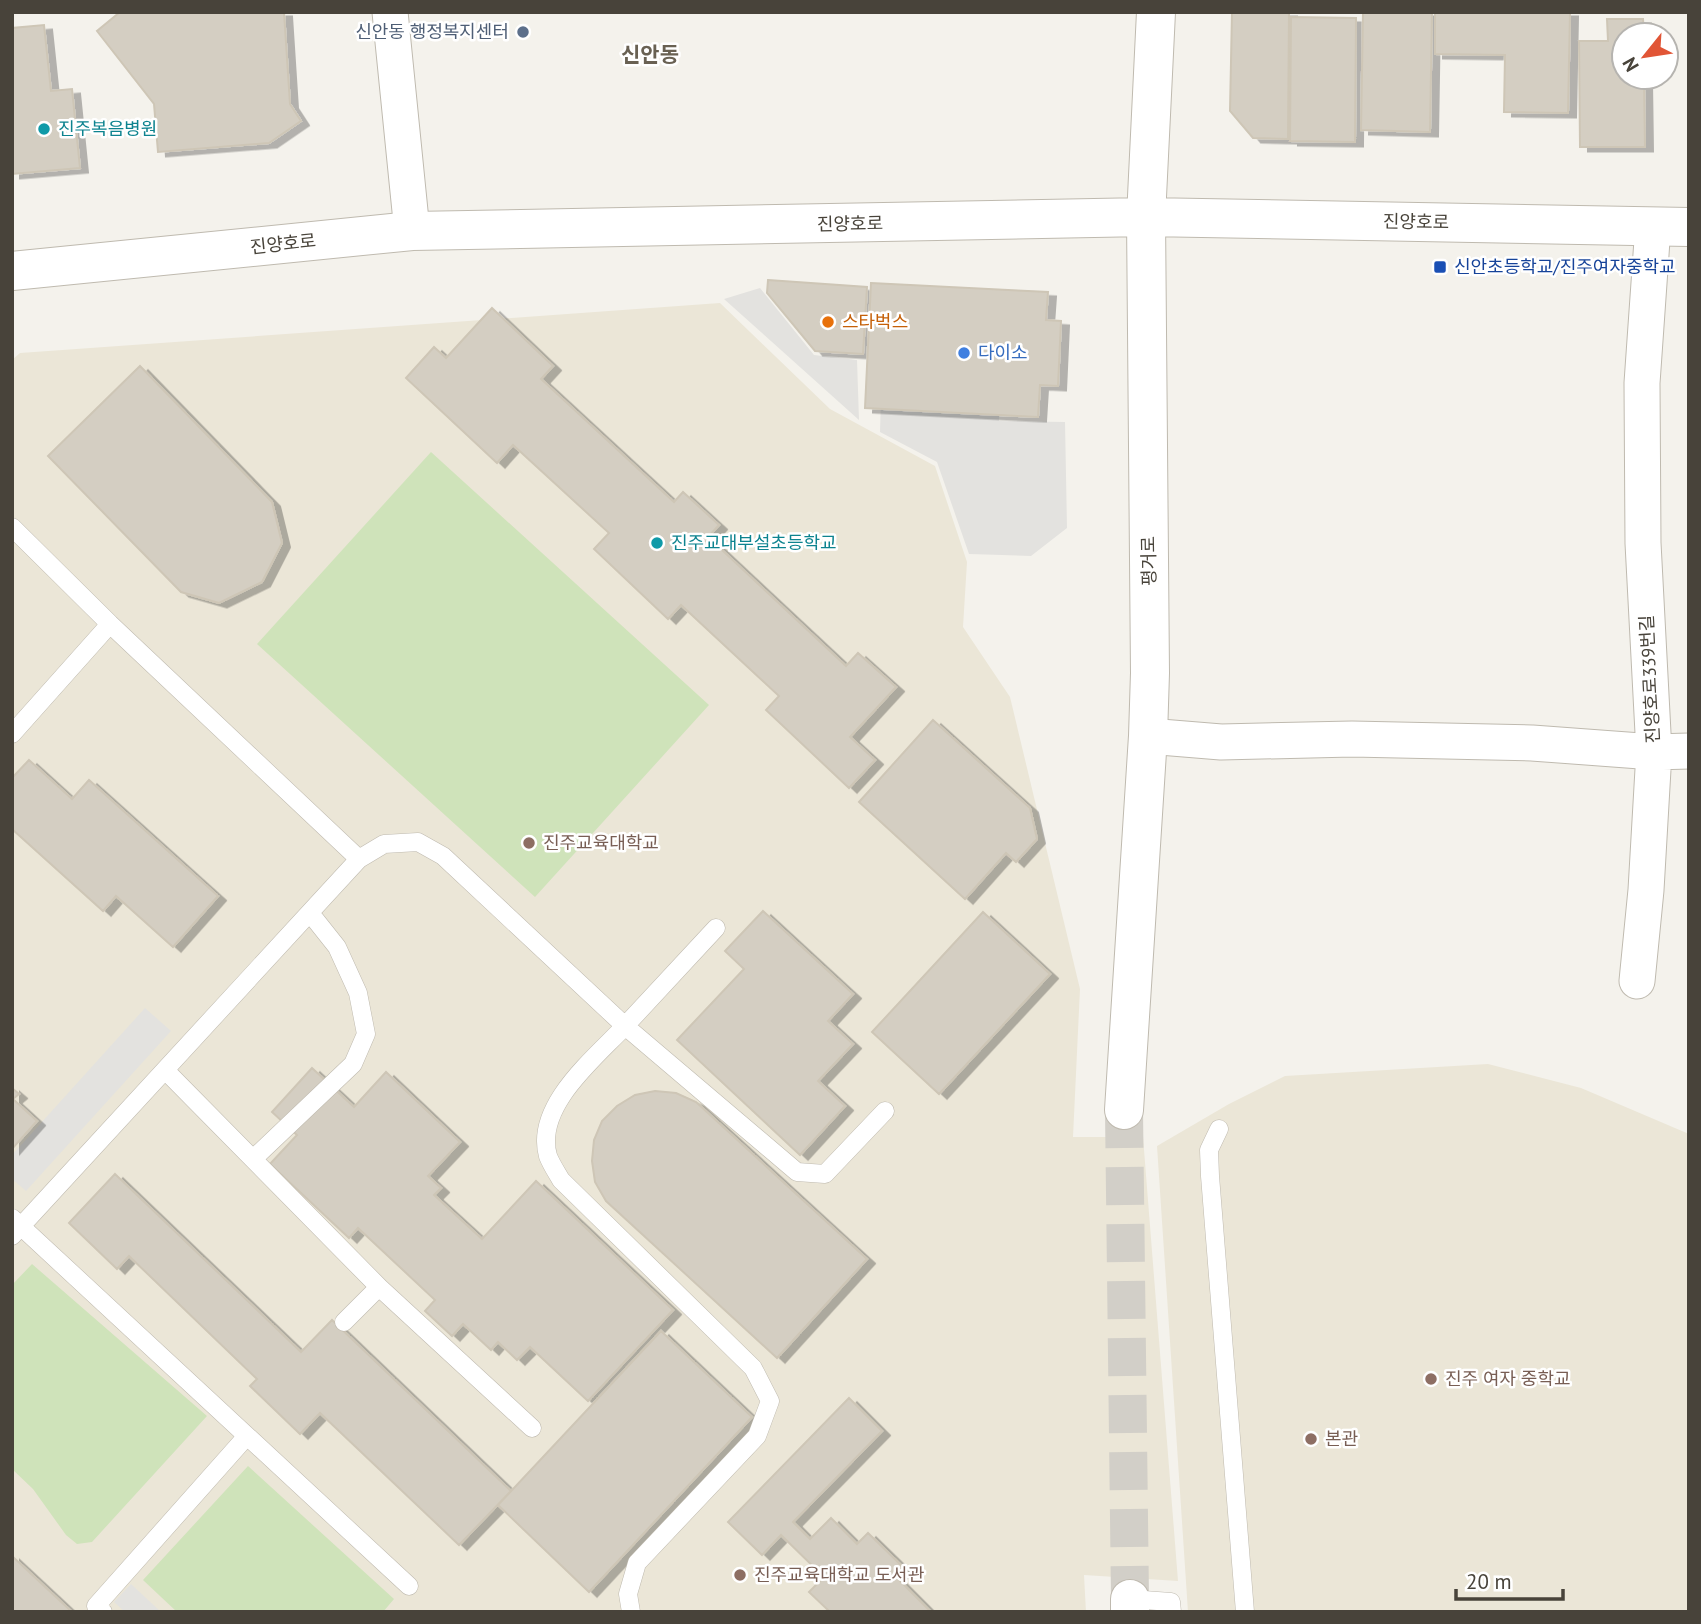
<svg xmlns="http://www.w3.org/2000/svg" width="1701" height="1624" font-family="'PT Sans','Noto Sans KR',sans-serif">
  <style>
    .education { fill: #ebe6d7 }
    .green { fill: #cfe3ba }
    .parking { fill: #e3e2df }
    .building { fill: #d4cec2; stroke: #cec6b6; stroke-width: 2; filter: url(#shadow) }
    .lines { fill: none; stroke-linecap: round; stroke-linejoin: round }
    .tertiary-tunnel { stroke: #d2cfc8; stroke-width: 38; stroke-dasharray: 38 19; stroke-linecap: butt }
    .service-casing { stroke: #bfbaaf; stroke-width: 19 }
    .minor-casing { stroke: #bfbaaf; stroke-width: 37 }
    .tertiary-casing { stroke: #bfbaaf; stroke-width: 40 }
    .service { stroke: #fff; stroke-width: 18 }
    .minor { stroke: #fff; stroke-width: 35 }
    .tertiary { stroke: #fff; stroke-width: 38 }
    .service-dot { fill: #5c6f8a; stroke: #fff; stroke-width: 2.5 }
    .culture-dot { fill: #0f9aa8; stroke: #fff; stroke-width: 2.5 }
    .transit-dot { fill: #1a4fb4; stroke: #fff; stroke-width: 2.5 }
    .food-dot { fill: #e8710a; stroke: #fff; stroke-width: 2.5 }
    .shop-dot { fill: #3f7fe0; stroke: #fff; stroke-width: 2.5 }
    .education-dot { fill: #8d6e63; stroke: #fff; stroke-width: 2.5 }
    .labels { text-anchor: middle; stroke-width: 5; stroke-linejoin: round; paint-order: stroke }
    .service-label { font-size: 18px; fill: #4e5e75; stroke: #fff; text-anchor: end }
    .culture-label { font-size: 18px; fill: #0d838f; stroke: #fff; text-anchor: start }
    .street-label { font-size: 18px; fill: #48433a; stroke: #fff }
    .transit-label { font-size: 18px; fill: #164399; stroke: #fff; text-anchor: start }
    .food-label { font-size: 18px; fill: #c56008; stroke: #fff; text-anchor: start }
    .shop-label { font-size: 18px; fill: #366cbe; stroke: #fff; text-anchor: start }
    .education-label { font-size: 18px; fill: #785e54; stroke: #fff; text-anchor: start }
    .quarter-label { font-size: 21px; font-weight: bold; fill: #696153; stroke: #fff }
  </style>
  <defs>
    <filter id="shadow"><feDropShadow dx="8" dy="4.5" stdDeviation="0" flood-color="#0004"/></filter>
  </defs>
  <rect width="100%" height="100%" fill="#f4f2ec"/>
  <path class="education" d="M720,303L830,409L935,466L967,562L963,627L1010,697L1080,989L1073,1137H1143L1178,1581L1084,1575L1086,1612H12V360L20,353Z
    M1488,1064L1581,1088L1689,1134V1612H1188L1157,1146L1229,1104L1285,1076Z"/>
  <path class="green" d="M431,452L709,705L535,897L257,644Z
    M32,1264L207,1416L92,1542L77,1544L66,1535L33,1489L12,1469V1285Z
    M248,1466L394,1599L383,1612H177L143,1580Z"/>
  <path class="parking" d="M760,288L814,355L857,360L859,420L724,299Z
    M884,297H1003L999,421L1065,422L1067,528L1031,556L969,554L937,462L880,432Z
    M145,1008L171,1031L26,1191L12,1179V1155Z
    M131,1584L161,1612H125L114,1602Z"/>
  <path class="building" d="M120,12H284L290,104L301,121L269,143L158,152L154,104L97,31Z
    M1232,12H1289L1288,139L1253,138L1230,111Z
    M1363,12H1432L1430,132L1361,130Z
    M1435,12H1570L1568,113L1504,112L1505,55L1435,54Z
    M1291,17L1356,18L1355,142L1290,141Z
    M1607,19H1643L1644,35H1624V77H1644L1645,147H1580L1579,41H1608Z
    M44,25L51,91L72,89L80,168L12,174V28Z
    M768,280L867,287L863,354L815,351L767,293Z
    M871,283L1048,292L1046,320L1061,321L1058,386L1040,385L1038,417L865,408Z
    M492,308L553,366L541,379L674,502L683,492L719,525L708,537L846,666L858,653L896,687L850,737L875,760L849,788L766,710L779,696L681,605L668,619L594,549L609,533L513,445L497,463L406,378L434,347L446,358Z
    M140,366L272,502L282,543L262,582L219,603L181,592L48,456Z
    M933,720L1030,808L1037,839L1016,862L1006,853L965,899L859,802Z
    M29,760L72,799L89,780L218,896L173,947L116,896L103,911L12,829V778Z
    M763,911L853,994L828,1021L853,1044L818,1081L845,1106L800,1155L677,1040L744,969L725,951Z
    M983,912L1050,974L939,1094L872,1032Z
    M312,1068L354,1107L386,1072L460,1142L428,1176L441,1188L434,1195L482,1239L536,1181L673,1310L588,1401L530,1347L517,1360L498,1342L491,1350L463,1324L452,1336L425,1311L435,1300L358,1228L349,1238L270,1164L297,1135L272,1112Z
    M12,1088L19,1094L13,1099L37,1121L12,1149Z
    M655,1091L676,1093L696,1102L867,1259L777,1358L606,1201L595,1182L592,1161L594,1140L602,1121L617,1106L635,1095Z
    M115,1174L301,1352L332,1320L511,1491L459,1545L320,1413L300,1434L250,1386L257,1379L129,1256L117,1269L69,1223Z
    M661,1331L752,1417L589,1592L498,1505Z
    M849,1398L882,1431L793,1522L810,1539L831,1518L857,1544L868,1533L904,1568L896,1577L931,1612H830L809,1592L824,1577L781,1535L762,1555L728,1522Z
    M12,1556L72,1612H12Z"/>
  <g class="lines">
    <path class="tertiary-tunnel" d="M1124,1110L1130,1599"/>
    <g class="service-casing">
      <path id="service" d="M12,527L110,624L359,859L12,1236
        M12,734L110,624
        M359,859L384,844L418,842L443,856L625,1026L716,928
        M165,1070L379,1287L532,1428
        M1219,1129L1209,1150L1210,1176L1245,1612
        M253,1159L353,1064L366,1034L358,993L337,947L310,913
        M12,1218L409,1586
        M344,1322L379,1287
        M1130,1599L1171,1602L1172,1612
        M103,1612L96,1606L246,1437
        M631,1612L628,1594L637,1563L757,1436L770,1401L753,1368L561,1180C557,1173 551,1164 548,1156C534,1106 595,1058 625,1026L797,1172L825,1174L885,1111"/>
    </g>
    <g class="minor-casing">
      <path id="minor" d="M390,12L412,231
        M1148,736L1221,742L1352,739L1532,743L1654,752L1689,751
        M1637,981L1646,890L1654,752L1643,543L1642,383L1653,226"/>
    </g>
    <g class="tertiary-casing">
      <path id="tertiary" d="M12,271L412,231L1146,217L1689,227
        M1124,1110L1148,736L1150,673L1146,217L1156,12
        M1130,1599V1612"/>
    </g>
    <use href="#service" class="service"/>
    <use href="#minor" class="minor"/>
    <use href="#tertiary" class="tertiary"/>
  </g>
  <circle class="service-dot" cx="523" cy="32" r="7"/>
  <g class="culture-dot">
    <circle cx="44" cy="129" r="7"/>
    <circle cx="657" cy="543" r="7"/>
  </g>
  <rect class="transit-dot" x="1433" y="260" width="14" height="14" rx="3.5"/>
  <circle class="food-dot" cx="828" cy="322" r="7"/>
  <circle class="shop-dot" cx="964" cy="353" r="7"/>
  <g class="education-dot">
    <circle cx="529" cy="843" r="7"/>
    <circle cx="1431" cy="1379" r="7"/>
    <circle cx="1311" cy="1439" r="7"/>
    <circle cx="740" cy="1575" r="7"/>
  </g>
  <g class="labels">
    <g class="service-label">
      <text x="509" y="38">신안동 행정복지센터</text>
    </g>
    <g class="culture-label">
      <text x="58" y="135">진주복음병원</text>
      <text x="671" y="549">진주교대부설초등학교</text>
    </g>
    <g class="street-label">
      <text transform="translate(1416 222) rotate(1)" y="6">진양호로</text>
      <text transform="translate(850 224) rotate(-1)" y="6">진양호로</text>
      <text transform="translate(283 244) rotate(-6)" y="6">진양호로</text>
      <text transform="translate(1149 561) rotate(-91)" y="6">평거로</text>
      <text transform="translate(1650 679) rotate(-93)" y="6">진양호로339번길</text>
    </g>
    <g class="transit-label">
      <text x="1454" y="273">신안초등학교/진주여자중학교</text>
    </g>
    <g class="food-label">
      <text x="842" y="328">스타벅스</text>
    </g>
    <g class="shop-label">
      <text x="978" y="359">다이소</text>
    </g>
    <g class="education-label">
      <text x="543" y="849">진주교육대학교</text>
      <text x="1445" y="1385">진주 여자 중학교</text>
      <text x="1325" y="1445">본관</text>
      <text x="754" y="1581">진주교육대학교 도서관</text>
    </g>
    <g class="quarter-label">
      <text x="650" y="62">신안동</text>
    </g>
  </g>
  <rect width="1701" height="1624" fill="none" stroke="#48433a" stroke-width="28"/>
  <g transform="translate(1645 56) rotate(240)"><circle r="33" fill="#ffffff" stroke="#b6b4b0" stroke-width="2"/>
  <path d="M0-5L12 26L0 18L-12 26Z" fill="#e15536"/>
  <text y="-10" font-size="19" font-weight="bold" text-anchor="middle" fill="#48433a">N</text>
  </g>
  <path d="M1456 1589v10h107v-10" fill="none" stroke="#48433a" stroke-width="3.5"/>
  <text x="1466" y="1589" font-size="21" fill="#48433a" stroke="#ffffff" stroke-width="5" paint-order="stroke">20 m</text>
</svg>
